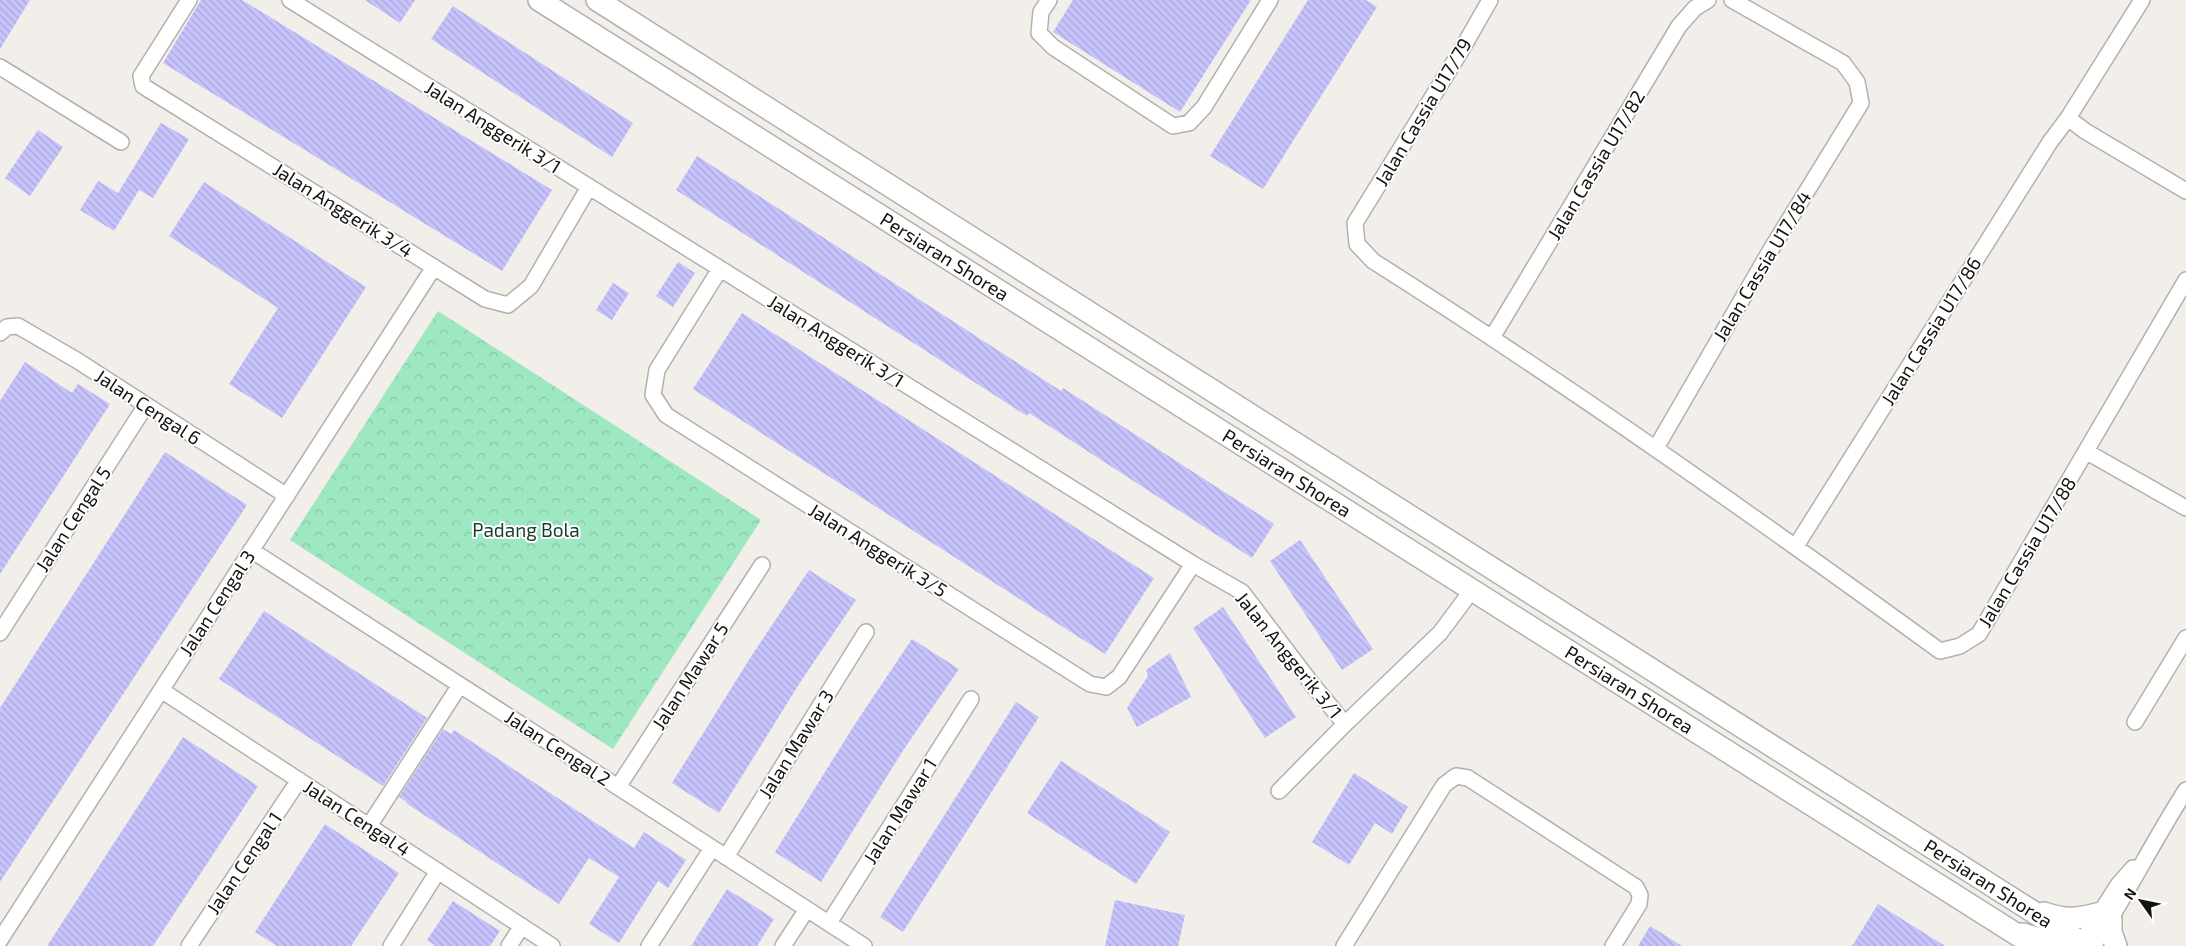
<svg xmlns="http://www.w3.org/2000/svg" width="2186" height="946" font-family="'Exo 2',sans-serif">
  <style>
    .park { fill: url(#park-crowns) }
    .building { fill: url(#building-back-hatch) }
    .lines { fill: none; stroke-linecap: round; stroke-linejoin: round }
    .minor-casing { stroke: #b4b1ac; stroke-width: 18 }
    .secondary-casing { stroke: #b4b1ac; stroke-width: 24 }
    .minor { stroke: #fff; stroke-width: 15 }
    .secondary { stroke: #fff; stroke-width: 21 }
    .labels { text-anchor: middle; stroke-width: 4; stroke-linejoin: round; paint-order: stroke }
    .street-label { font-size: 19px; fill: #141311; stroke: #fff }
    .park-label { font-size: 19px; fill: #193c2b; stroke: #fff }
  </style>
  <defs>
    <pattern id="park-crowns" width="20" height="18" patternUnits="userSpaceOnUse" patternTransform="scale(1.25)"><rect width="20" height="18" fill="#9ee8c1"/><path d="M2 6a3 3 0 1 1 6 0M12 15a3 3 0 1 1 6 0" fill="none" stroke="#87c6a5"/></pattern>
    <pattern id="building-back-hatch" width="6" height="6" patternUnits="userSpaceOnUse" patternTransform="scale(1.25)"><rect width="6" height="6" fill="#c7c3fc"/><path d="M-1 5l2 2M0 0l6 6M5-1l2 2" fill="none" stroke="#aaa7d7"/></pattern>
  </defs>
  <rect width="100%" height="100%" fill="#f2efea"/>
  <path class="park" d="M438,311L761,520L613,749L290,540Z"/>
  <path class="building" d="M0,0H30L0,49Z
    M201,0H242L552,190L502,271L163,63Z
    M365,0H415L400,23Z
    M1073,0H1251L1180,112L1053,32Z
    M1308,0H1366L1377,7L1263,189L1210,156Z
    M453,6L633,123L612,157L431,39Z
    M161,123L189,139L153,198L139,190L114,231L80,210L98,181L118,193Z
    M38,130L63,147L30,196L5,178Z
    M697,156L1061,391L1063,388L1274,524L1252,558L1029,413L1027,416L676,190Z
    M204,182L366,287L282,418L229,384L278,308L169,236Z
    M678,262L695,273L673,307L656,296Z
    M613,283L629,293L612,320L596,310Z
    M742,313L1154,578L1105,654L693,389Z
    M25,362L72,393L78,384L110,404L0,574V401Z
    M165,452L247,505L0,882V708Z
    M1300,540L1373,649L1342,670L1270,561Z
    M809,570L856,600L801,681L719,813L672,783L752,655Z
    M1223,607L1296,717L1265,738L1193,628Z
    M264,611L427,718L383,786L219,679Z
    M912,639L959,669L904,749L821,882L775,852L855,724Z
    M1170,653L1191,697L1137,727L1127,708L1148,676L1146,670Z
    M1016,702L1039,717L903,932L880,917Z
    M443,729L451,734L454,730L634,848L644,832L686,860L668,888L658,881L619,943L589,924L619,877L589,858L559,904L406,803L407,802L399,797Z
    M183,737L258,786L153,946H47Z
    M1061,761L1170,832L1136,884L1027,813Z
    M1354,773L1408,807L1392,834L1375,823L1349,865L1312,842Z
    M325,824L399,873L351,946H277L255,932Z
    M727,889L774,919L757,946H691Z
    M1115,900L1185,915L1178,946H1105Z
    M453,901L500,931L490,946H436L427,940Z
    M1878,904L1945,946H1852Z
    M1650,926L1682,946H1638Z"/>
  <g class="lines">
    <g class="minor-casing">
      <path id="minor" d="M189,0L141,76L143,86L485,299L508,305L531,286L589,187
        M290,0L1193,564L1242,592L1312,684L1345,724
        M1049,0L1041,12L1039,33L1053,47L1173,126L1189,123L1204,107L1270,0
        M1490,0L1462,49L1355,223L1357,244L1373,261C1567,384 1754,516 1940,651L1960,646L1979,634L2186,280
        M0,67L121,142
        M2068,118L2085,131L2186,191
        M720,269L657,370L653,395L666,415L1090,684L1106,687L1119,677L1193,564
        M0,333L7,327L18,326L78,361L287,496
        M1493,336L1679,26L1695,8L1708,0
        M1656,448L1770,251L1861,103L1857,82L1843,63L1732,0
        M2087,452L2186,508
        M1796,546L2050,142L2068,118L2142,0
        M251,550L864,946
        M0,633L146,405
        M161,690L552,946
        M2135,722L2186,638
        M618,787L762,565
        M1279,791L1345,724L1440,633L1472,590
        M369,826L460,685
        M726,857L866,632
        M829,923L971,699
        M0,940L434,267
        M2081,943L2118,885L2133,868
        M189,946L299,780
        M391,946L438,871
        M509,946L522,926
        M649,946L712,848
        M783,946L807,909
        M1344,946L1444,785L1456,776L1468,778L1636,887L1640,895L1639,904L1613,946
        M2093,946C2127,895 2153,841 2186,790"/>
    </g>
    <g class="secondary-casing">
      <g id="secondary">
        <path id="s1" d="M539,0L2035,946"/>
        <path id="s2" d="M597,0L2087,946"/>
        <path d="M2044,913C2067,921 2078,919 2101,913"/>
        <path d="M2111,919V932L2116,946"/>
        <path d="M2023,934L2061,946"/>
      </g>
    </g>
    <use href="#minor" class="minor"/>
    <use href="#secondary" class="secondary"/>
  </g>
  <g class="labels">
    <g class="street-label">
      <text transform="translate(1423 112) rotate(-59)" y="7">Jalan Cassia U17/79</text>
      <text transform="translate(493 127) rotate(32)" y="7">Jalan Anggerik 3/1</text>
      <text transform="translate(1596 165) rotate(-59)" y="7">Jalan Cassia U17/82</text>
      <text transform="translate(343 210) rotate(32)" y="7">Jalan Anggerik 3/4</text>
      <text dy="7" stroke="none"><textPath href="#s1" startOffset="480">Persiaran Shorea</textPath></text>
      <text transform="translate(1762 266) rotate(-59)" y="7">Jalan Cassia U17/84</text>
      <text transform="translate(1931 331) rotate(-58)" y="7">Jalan Cassia U17/86</text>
      <text transform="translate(836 341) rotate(32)" y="7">Jalan Anggerik 3/1</text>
      <text transform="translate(148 407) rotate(33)" y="7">Jalan Cengal 6</text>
      <text dy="7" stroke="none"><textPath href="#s1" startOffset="885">Persiaran Shorea</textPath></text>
      <text transform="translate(73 519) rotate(-57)" y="7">Jalan Cengal 5</text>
      <text transform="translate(878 550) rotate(32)" y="7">Jalan Anggerik 3/5</text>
      <text transform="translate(2027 552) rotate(-59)" y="7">Jalan Cassia U17/88</text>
      <text transform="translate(217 603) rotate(-57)" y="7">Jalan Cengal 3</text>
      <text transform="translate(1289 655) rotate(51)" y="7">Jalan Anggerik 3/1</text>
      <text transform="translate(690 676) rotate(-57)" y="7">Jalan Mawar 5</text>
      <text dy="7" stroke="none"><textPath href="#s1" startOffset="1290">Persiaran Shorea</textPath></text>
      <text transform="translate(796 744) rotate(-58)" y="7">Jalan Mawar 3</text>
      <text transform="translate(558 748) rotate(33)" y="7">Jalan Cengal 2</text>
      <text transform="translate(900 811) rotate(-58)" y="7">Jalan Mawar 1</text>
      <text transform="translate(357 818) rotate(33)" y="7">Jalan Cengal 4</text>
      <text transform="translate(244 863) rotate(-56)" y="7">Jalan Cengal 1</text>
      <text dy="7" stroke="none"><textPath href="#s2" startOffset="1648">Persiaran Shorea</textPath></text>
    </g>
    <g class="park-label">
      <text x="526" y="537">Padang Bola</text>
    </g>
  </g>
  <g transform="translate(2141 901) rotate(303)" stroke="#ffffff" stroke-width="4" paint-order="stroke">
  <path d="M0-4L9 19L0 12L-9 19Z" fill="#141311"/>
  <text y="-8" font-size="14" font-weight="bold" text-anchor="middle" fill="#141311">N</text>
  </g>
</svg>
